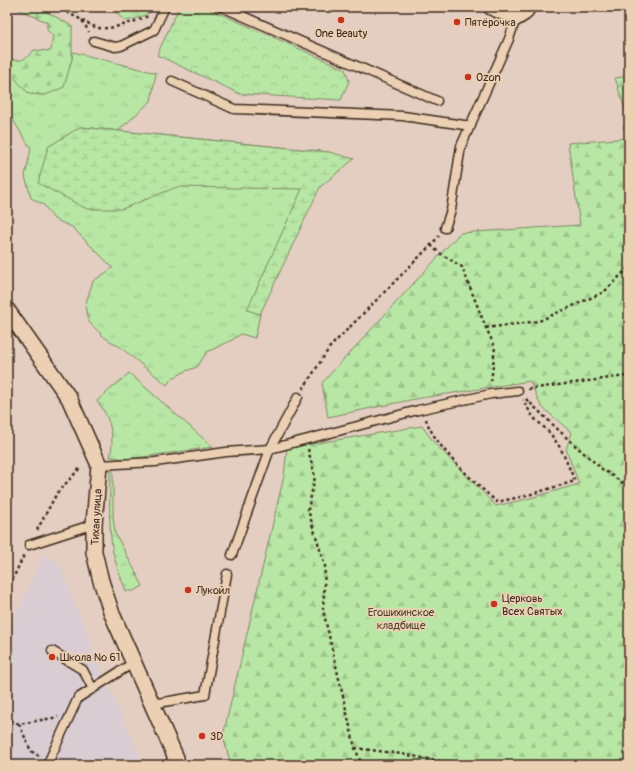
<svg xmlns="http://www.w3.org/2000/svg" width="636" height="772" font-family="Pangolin,sans-serif">
  <style>
    .built { fill: #d9ccd2 }
    .grass { fill: url(#grass-tufts); stroke: #7a8862 }
    .forest { fill: url(#forest-firs); stroke: #7a8862 }
    .wetland { fill: url(#wetland-marsh); stroke: #7a8862 }
    .park { fill: url(#park-crowns); stroke: #7a8862 }
    .lines { fill: none; stroke-linecap: round; stroke-linejoin: round }
    .stream { stroke: #7f8fa0; stroke-width: 4.5 }
    .lane-casing { stroke: #3b2a1e; stroke-width: 11 }
    .street-casing { stroke: #3b2a1e; stroke-width: 18 }
    .path { stroke: #3b2a1e; stroke-width: 2.5; stroke-dasharray: 3 3; stroke-linecap: butt }
    .lane { stroke: #ecd0b3; stroke-width: 8 }
    .street { stroke: #ecd0b3; stroke-width: 15 }
    .poi-dot { fill: #c8321e; stroke: #ecd0b3; stroke-width: 1.5 }
    .labels { text-anchor: middle; stroke-width: 3.5; stroke-linejoin: round; paint-order: stroke }
    .poi-label { font-size: 11px; fill: #3b2a1e; stroke: #ecd0b3; text-anchor: start }
    .street-label { font-size: 11px; fill: #3b2a1e; stroke: #ecd0b3 }
    .park-label { font-size: 11px; fill: #483d2c; stroke: #ecd0b3 }
  </style>
  <defs>
    <pattern id="grass-tufts" width="24" height="20" patternUnits="userSpaceOnUse"><rect width="24" height="20" fill="#b8e7a5"/><path d="M3 7l-1-3M5 7V3M7 7l1-3M15 17l-1-3M17 17v-4M19 17l1-3" fill="none" stroke="#9fc68e"/></pattern>
    <pattern id="forest-firs" width="22" height="20" patternUnits="userSpaceOnUse"><rect width="22" height="20" fill="#b8e7a5"/><path d="M5 1l3.5 6h-7zM16 11l3.5 6h-7z" fill="#9fc68e"/></pattern>
    <pattern id="wetland-marsh" width="20" height="14" patternUnits="userSpaceOnUse"><rect width="20" height="14" fill="#b8e7a5"/><path d="M1 5h8M5 5V1M11 12h8M15 12V8" fill="none" stroke="#9fc68e"/></pattern>
    <pattern id="park-crowns" width="20" height="18" patternUnits="userSpaceOnUse"><rect width="20" height="18" fill="#b8e7a5"/><path d="M2 6a3 3 0 1 1 6 0M12 15a3 3 0 1 1 6 0" fill="none" stroke="#9fc68e"/></pattern>
  </defs>
  <rect width="100%" height="100%" fill="#e3cec1"/>
  <filter id="ink" filterUnits="userSpaceOnUse"><feTurbulence type="fractalNoise" baseFrequency=".025" numOctaves="2"/><feDisplacementMap in="SourceGraphic" scale="8" xChannelSelector="R" yChannelSelector="G"/><feConvolveMatrix kernelMatrix="1 2 1 2 8 2 1 2 1" color-interpolation-filters="sRGB"/></filter>
  <g filter="url(#ink)">
    <path class="built" d="M44,554L58,562L106,681L144,765H7V634Z"/>
    <path class="grass" d="M110,7H131L137,9L138,7H154C149,16 135,19 125,21Z
      M73,52L156,73L151,101L118,131L81,127L329,152L276,267L248,309L260,314L255,338L241,334L232,340L207,352L197,367L186,371L171,379L167,385L120,347L104,337L89,322L85,306L93,281L113,268L72,227L54,219L44,205L31,198L25,176L31,149L7,110V72L11,74L69,65L72,59Z
      M129,373L213,447L128,459L110,457C115,437 110,416 97,401Z
      M110,471H113V516L115,533L143,586L134,591H126C121,578 116,566 113,552C108,525 110,498 110,471Z"/>
    <path class="forest" d="M13,7H38L72,26V59L64,87L46,95L29,94L11,74L7,72V58C20,63 26,60 34,50L51,51L53,36L47,30V22Z
      M629,76V122L615,78Z
      M629,138V765H231L223,736L284,476L287,448L422,426L435,444L496,506L527,499L579,484L566,449L572,433L541,406L530,381L415,399L328,417L322,383L460,233L580,225L568,143Z"/>
    <path class="wetland" d="M80,127L329,152L354,159L320,187L260,314L247,310L302,189L177,187L122,209H87L38,183L48,147Z"/>
    <path class="park" d="M179,7H205L345,69L349,81L341,100L240,94L157,55Z"/>
    <g class="lines">
      <path class="stream" d="M625,127L629,126"/>
      <g class="lane-casing">
        <path id="lane" d="M222,7L437,101
          M94,41L115,47L121,46L154,30L165,7
          M172,81L234,109L403,116L471,126
          M445,228L451,210L461,146L509,39L516,18
          M99,465L155,462L226,452L270,449L418,410L491,394L518,391
          M29,545L94,524
          M232,555L270,449L298,397
          M52,651L83,670L93,689
          M152,704L205,695L227,574
          M47,765L78,698L133,663"/>
      </g>
      <g class="street-casing">
        <path id="street" d="M491,7L516,18L524,13L528,7
          M7,310L69,398L99,465L94,524V552L101,581L112,614L176,758L173,765"/>
      </g>
      <path class="path" d="M56,7L82,20L89,32
        M82,20C88,23 93,27 99,28C112,30 137,21 148,16
        M431,245L438,252L462,267L486,328L495,347L491,383
        M486,328L539,321L604,292L629,267
        M303,389L330,347L431,245L439,236
        M528,389L626,376L629,373
        M526,399L568,439L602,469L629,487
        M426,419C434,446 475,483 497,502L525,496L575,481L561,449L550,433L533,417L523,400
        M308,449L315,477L308,510L325,566L323,610L355,748L362,765
        M37,530L57,493L81,467
        M7,591L24,555
        M11,720L19,724L58,717
        M19,724L31,751L39,756
        M355,748L402,754L455,764L508,763L527,765"/>
      <use href="#lane" class="lane"/>
      <use href="#street" class="street"/>
    </g>
  </g>
  <g class="poi-dot">
    <circle cx="341" cy="20" r="4"/>
    <circle cx="457" cy="22" r="4"/>
    <circle cx="468" cy="77" r="4"/>
    <circle cx="188" cy="590" r="4"/>
    <circle cx="494" cy="604" r="4"/>
    <circle cx="52" cy="657" r="4"/>
    <circle cx="202" cy="736" r="4"/>
  </g>
  <g class="labels">
    <g class="poi-label">
      <text x="465" y="26">Пятёрочка</text>
      <text x="341" y="37" text-anchor="middle">One Beauty</text>
      <text x="476" y="81">Ozon</text>
      <text x="196" y="594">Лукойл</text>
      <text x="502" y="602">Церковь<tspan x="502" dy="13">Всех Святых</tspan></text>
      <text x="60" y="661">Школа № 61</text>
      <text x="210" y="740">3D</text>
    </g>
    <g class="street-label">
      <text transform="translate(96 517) rotate(-87)" y="4">Тихая улица</text>
    </g>
    <g class="park-label">
      <text x="401" y="616">Егошихинское<tspan x="401" dy="13">кладбище</tspan></text>
    </g>
  </g>
  <rect width="636" height="772" fill="none" stroke="#ecd0b3" stroke-width="24"/>
  <rect x="12" y="12" width="612" height="748" fill="none" stroke="#3b2a1e" stroke-width="1.5" filter="url(#ink)"/>
</svg>
